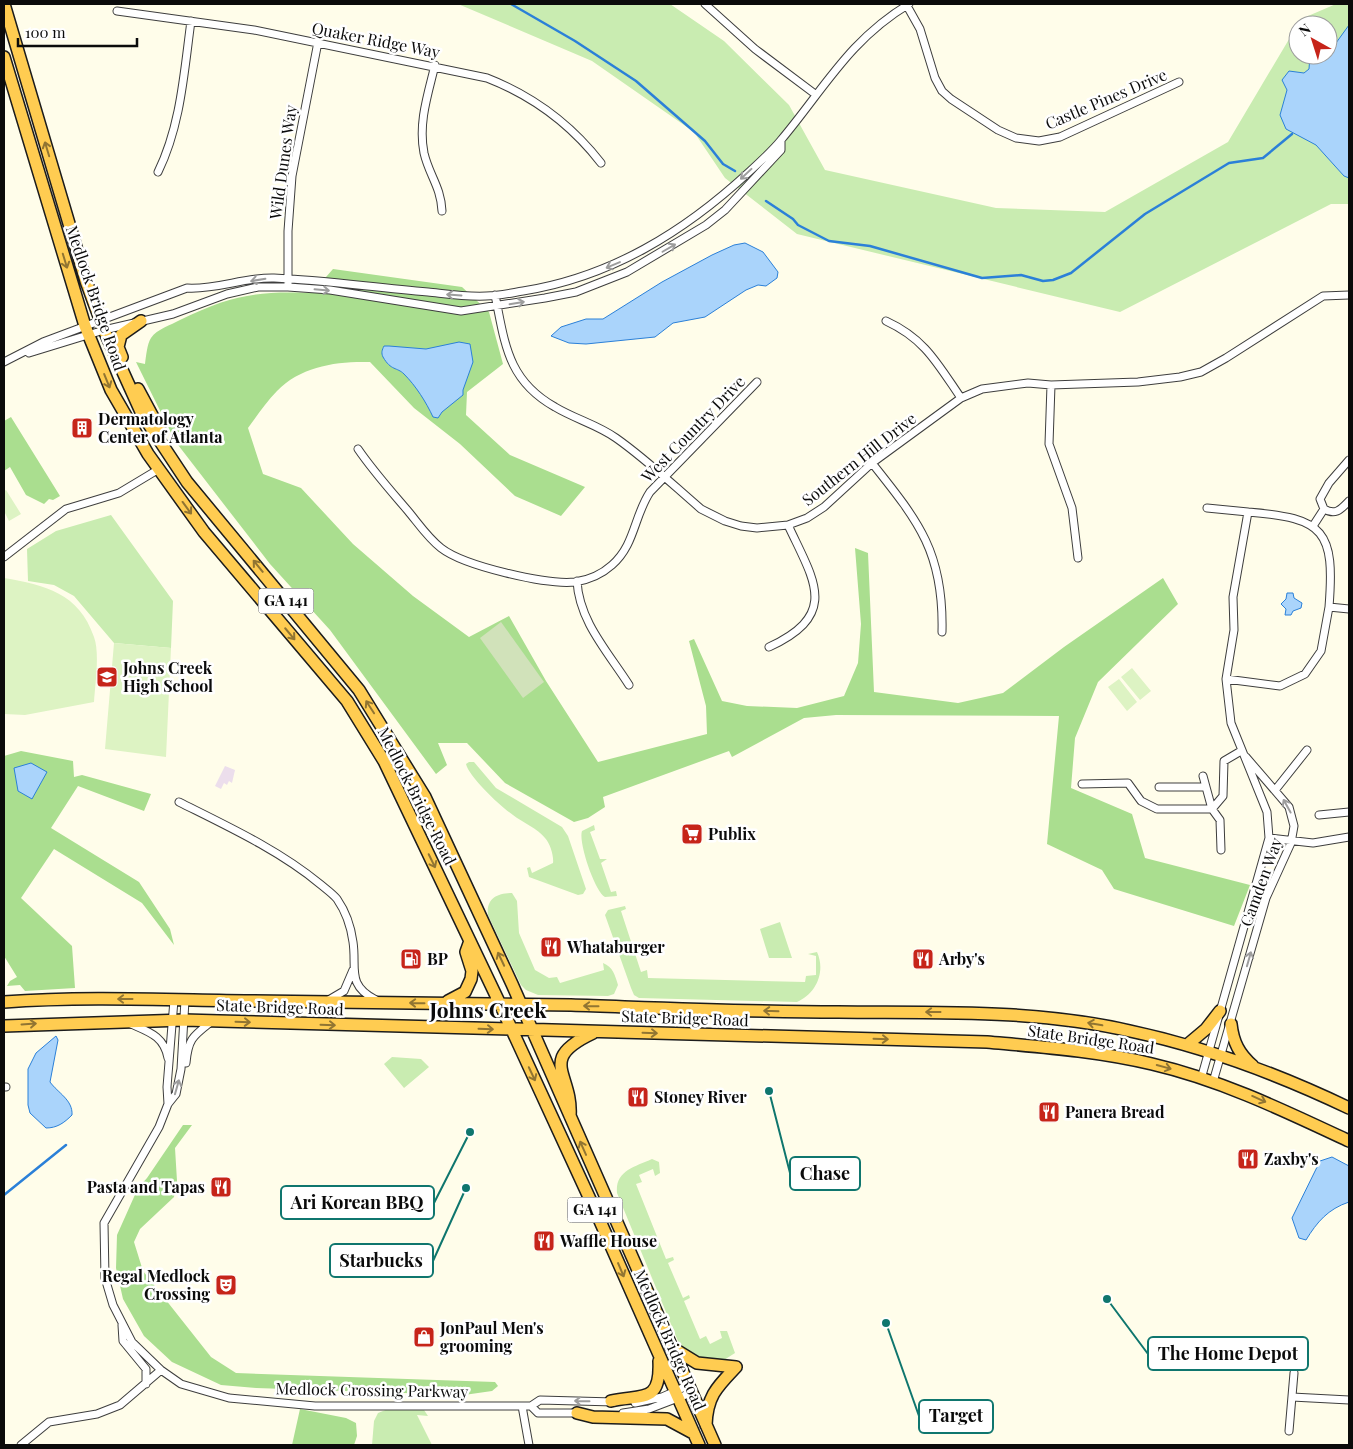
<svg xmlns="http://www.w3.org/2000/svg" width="1353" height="1449" font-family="'Playfair Display',serif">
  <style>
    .industrial { fill: #ecdeec }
    .green { fill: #c9ecb1; fill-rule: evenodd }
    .forest { fill: #aade8f }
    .cemetery { fill: #d1e2ba }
    .pitch { fill: #ddf3c3 }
    .water { fill: #aad4fb; stroke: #2b80d8 }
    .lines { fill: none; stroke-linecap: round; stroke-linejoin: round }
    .stream { stroke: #2b80d8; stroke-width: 2.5 }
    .minor-casing { stroke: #3e3e3e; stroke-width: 9 }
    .trunk-casing { stroke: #1c1c1c; stroke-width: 14 }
    .minor { stroke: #fff; stroke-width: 7 }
    .trunk { stroke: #ffcc51; stroke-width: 11 }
    .oneway { stroke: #917532 }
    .oneway2 { stroke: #9d9d9d }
    .labels { text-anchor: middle; stroke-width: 5; stroke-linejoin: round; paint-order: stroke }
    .shield { fill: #fff; stroke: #545454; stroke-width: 1 }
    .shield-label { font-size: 15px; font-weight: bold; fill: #0b0b0b }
    .street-label { font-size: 16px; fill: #0b0b0b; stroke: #fff }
    .poi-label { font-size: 16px; font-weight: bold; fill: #0b0b0b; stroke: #fff; text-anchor: start }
    .district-label { font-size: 21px; font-weight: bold; fill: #0b0b0b; stroke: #fff }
    .leader { fill: none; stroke: #0f766e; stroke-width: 2 }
    .callout-dot { fill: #0f766e; stroke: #fff; stroke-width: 2 }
    .callout { fill: #fff; stroke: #0f766e; stroke-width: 2 }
    .callout-label { font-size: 18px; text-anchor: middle; font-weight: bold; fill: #0b0b0b }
  </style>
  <rect width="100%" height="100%" fill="#fffdea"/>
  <path class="industrial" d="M225,766L235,770L232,783L229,781L227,785L224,783L221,789L215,786Z"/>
  <path class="green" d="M458,4H670L724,41L789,105L825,170L996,208L1105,212L1228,142L1301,19L1336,4H1349V204H1331L1120,312L797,234L725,178L694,132L592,61ZM1298,25H1328V55H1298Z
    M111,515L173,601L171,648L114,643L74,596L54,585L28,581L27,549L56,531Z
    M469,762H474L496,788L562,827L568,836L586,889L583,894L578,895L529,877L527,868L530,867L532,873L553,863C554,856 550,843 545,838C538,829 522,822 513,815C501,807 469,777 466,764Z
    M594,825L595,830L590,832L600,859H607L601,863L611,892L616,891L617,896L605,897C595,892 578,842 582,831Z
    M512,893L517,901L519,933L535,970L549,978L557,977L560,983L604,970L603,963C613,967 615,975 618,985L614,994L608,996L538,995L526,990L521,985L488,915C486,899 497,893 512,893Z
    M625,906L626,909L621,911L641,972L647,970L648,978L805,982L806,976L816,975V956L808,954L817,952C826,972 816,994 797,1002L639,998L634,995L631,988L605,915L608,910Z
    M780,922L792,958H769L760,929Z
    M392,1057L421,1059L429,1067L404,1088L384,1064Z
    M652,1159L659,1162L660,1173L655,1176L653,1169L639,1175L642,1182L636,1184L666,1259L673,1257L674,1260L668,1263L683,1298L689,1295L690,1298L684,1301L700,1339L706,1336L710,1344L722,1338L720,1331H727L735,1353L724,1360H696L680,1346L617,1193C615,1171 634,1167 652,1159Z
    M388,1409L424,1410L428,1416L417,1415L432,1445H372L374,1421L378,1413Z"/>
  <path class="forest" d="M333,269L462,287L489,312L503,364L467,392L466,415L510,455L585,487L561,516L515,496L460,444L414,408L370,362C337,361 301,366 277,391C266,402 257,416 248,428L263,474L301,488L353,544L413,596L469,637L509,616L546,681L598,762L707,734L706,706L689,641L694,639L722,701L747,706L797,708L844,696L858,663L861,624L855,548L868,553L874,692L958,703L1003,693L1064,647L1163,578L1178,604L1098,682L1075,738L1071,788L1132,814L1145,858L1250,885L1234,926L1114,889L1102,870L1047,844L1059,716L836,715L804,718L732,757L729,751L603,797L605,807L588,818L574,822L505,783L467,743H438L447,765L436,774L330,630L270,564L175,441L136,362L145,364C146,357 147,344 151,338C157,329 171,325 180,320C231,295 256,291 312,293Z
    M11,417L60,496L53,500L49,499L44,504L26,495L10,467L4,471V421Z
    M21,751L73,761L74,777L82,775L151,794L144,811L78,786L51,828L139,882L170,929L174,945L142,903L54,849L21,898L72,946L75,988L25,991L20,985L7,986L10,981L17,977L4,956V756Z
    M183,1125H192L175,1148L177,1181L174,1197L140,1229L134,1242L143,1271L211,1357L236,1373L495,1382L498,1386L492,1391L464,1395L256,1388L221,1385L172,1362L144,1336L123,1299L116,1268L117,1235L138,1188L147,1178Z
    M300,1409L346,1418L356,1423L357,1436L354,1445H292Z"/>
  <path class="cemetery" d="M501,622L544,682L523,698L480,638Z"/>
  <path class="pitch" d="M6,490L21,514L9,521L4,511V491Z
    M4,578C45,585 79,593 94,637C100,653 95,685 94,702L25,715L4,714Z
    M114,643L171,648L166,757L105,749Z
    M1132,668L1151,691L1140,700L1121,677Z
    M1119,679L1137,702L1127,711L1108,687Z"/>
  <path class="water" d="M1349,25V178L1344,176L1316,145L1286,129L1280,115L1287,90L1282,80L1289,71L1304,73L1309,69L1310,55H1328V42L1336,43Z
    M745,243L763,252L778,272L777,278L766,286L758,285L746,290L705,317L673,323L655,337L586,344L569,343L551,336L561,327L586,319H603L662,282L712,255L734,245Z
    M459,342L470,344L473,362L463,390V395L442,412L438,418L433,417C426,402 416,386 404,374C397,367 391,371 383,357C381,353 382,350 384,346H389L426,349Z
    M1287,593H1293L1294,598L1302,603L1301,608L1293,611L1291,615H1285L1286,609L1281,604L1286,599Z
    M31,763L47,772L32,799L18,791L14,768Z
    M56,1036L58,1040L50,1082C58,1093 73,1100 72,1115C64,1123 57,1128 46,1128L30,1113L28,1105V1069L36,1053Z
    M1332,1157L1349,1166V1202C1328,1209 1317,1222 1306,1240L1299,1238L1292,1218L1320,1161Z"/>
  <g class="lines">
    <path class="stream" d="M511,4L575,41L636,81L705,141L723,164L735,171
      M766,201L793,219L798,225L829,241L870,246L982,278L1021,275L1043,281L1053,280L1071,273L1145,214L1229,163L1263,158L1292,134
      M4,1195L66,1145"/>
    <g class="minor-casing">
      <path id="minor" d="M705,4L755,49L815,94
        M906,4L920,29L935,78L942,91L951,99L998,130L1016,138L1039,141L1060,137L1179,82
        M117,11L254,30L487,78C533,96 570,123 601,163
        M435,65C428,94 418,123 424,153C429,175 441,187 442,211
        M158,172C181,125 184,72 191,21
        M288,284V231L292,176L318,42
        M495,295C505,343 507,380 555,407C575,419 598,425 616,438C646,459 673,485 701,509L725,521L741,526L757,528L788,525L807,518L824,507L872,463L961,398L982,389L1028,383L1051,385L1138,382L1180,377L1201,372L1226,358L1323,296L1349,295
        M886,321C925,339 937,363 961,398
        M29,353L104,330L173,314L227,294L258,287H288L330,290L461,311L545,298L576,292L627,272L706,225L725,210L781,150V140
        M4,362L43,342L187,288C216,290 245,277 274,278C325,280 376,288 428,292C447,294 466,297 486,296C498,296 511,293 523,291C611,277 684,232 749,172C760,162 772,151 781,140C824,89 849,40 909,4
        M1051,385L1049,444L1072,508L1078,558
        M358,449C373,471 391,491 408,511C418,523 428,538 441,548C464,566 546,585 575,582C588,580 602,574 612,565C635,545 634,516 650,492L757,382
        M872,463C919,522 944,553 942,632
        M1207,508L1248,512
        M1324,509C1336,516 1341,509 1349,501
        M1313,526L1324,509L1320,499L1329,483L1349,460
        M4,557L66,509L119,493L159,469
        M577,581C579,621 608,652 629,685
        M769,647C840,614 814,581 788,525
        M1226,679L1234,630L1233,597L1248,512C1325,518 1335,531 1329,607
        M1203,776L1212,809L1220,820L1221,850
        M1082,784L1128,783L1141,801L1157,809H1212L1223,796L1224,761L1241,751
        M1159,787H1206
        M1276,789L1307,750
        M179,802C227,826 279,850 320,884C326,889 333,894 337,899C346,912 351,927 353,942C357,968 346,985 376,1000
        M1319,815L1349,812
        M1269,838L1313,843L1349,837
        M185,1000L181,1069L176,1094L168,1104L159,1127L104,1223L105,1278L113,1305L132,1342L161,1370L181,1384L229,1398L315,1406H531L540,1400L614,1402
        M327,1001L344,991L353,970
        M131,1024C149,1032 164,1036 168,1058
        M186,1063C188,1039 193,1036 211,1022
        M1201,1079L1269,838L1267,812L1231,723L1226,679L1280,686L1305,674L1321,651L1329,607L1349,609
        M1213,1082L1266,898L1291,843L1294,826L1289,807L1246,757
        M4,1087H6
        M168,1104L167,1087L174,1000
        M122,1325L123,1341L146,1369V1384
        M1292,1397L1349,1400
        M635,1403L662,1397L687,1386
        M522,1406L529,1445
        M531,1406L538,1413H580
        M623,1413L649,1409L691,1393
        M1289,1431L1294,1373
        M21,1445L49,1422L97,1414L120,1405L161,1370"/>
    </g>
    <g class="trunk-casing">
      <path id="trunk" d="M4,4L86,281L104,330L142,414L187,482L359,690L425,797L512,984L715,1445
        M4,57L85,326L111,390L148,454L204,532L347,701L384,761L500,1004L600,1221L699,1445
        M122,357L118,347L121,335L141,321
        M138,389L160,430
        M448,1001L465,992L471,979L472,971L466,952L470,941
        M4,1002C85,996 168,1000 250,1001C357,1002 464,1003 571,1005C660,1008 749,1012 838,1012C935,1013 1035,1009 1130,1031C1205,1047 1280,1075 1349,1108
        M1231,1024C1233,1042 1239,1054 1253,1066
        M4,1026L184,1020L987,1042C1042,1047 1098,1051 1152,1064C1221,1080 1285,1111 1349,1141
        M1187,1045L1206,1029L1220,1011
        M570,1116C573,1073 536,1060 593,1033
        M671,1347L697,1363L736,1367
        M611,1401C641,1394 661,1405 659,1361
        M577,1413L593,1417L667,1419L693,1433
        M706,1425C707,1396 717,1387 736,1367"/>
    </g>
    <use href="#minor" class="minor"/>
    <use href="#trunk" class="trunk"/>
  </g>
  <defs><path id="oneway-shaft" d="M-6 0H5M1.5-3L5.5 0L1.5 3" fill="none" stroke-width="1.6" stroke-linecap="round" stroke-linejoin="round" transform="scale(1.25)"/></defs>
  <g class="oneway">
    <use href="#oneway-shaft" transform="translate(47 149) rotate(-107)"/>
    <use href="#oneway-shaft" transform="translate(65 261) rotate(73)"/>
    <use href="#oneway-shaft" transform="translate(107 381) rotate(68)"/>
    <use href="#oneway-shaft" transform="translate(187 508) rotate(54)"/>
    <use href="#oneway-shaft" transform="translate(258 566) rotate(-129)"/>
    <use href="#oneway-shaft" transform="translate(290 634) rotate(50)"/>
    <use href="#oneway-shaft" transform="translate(370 707) rotate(-123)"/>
    <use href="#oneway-shaft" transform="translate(432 861) rotate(64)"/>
    <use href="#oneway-shaft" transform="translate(501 959) rotate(-115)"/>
    <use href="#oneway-shaft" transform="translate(125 999) rotate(-180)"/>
    <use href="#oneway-shaft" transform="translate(417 1003) rotate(-179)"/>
    <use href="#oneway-shaft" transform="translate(591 1006) rotate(-179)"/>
    <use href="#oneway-shaft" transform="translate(771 1011) rotate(-178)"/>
    <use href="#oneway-shaft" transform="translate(933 1012) rotate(-180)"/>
    <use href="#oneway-shaft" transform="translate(243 1022) rotate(2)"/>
    <use href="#oneway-shaft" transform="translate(29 1024) rotate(-4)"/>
    <use href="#oneway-shaft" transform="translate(1095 1024) rotate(-170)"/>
    <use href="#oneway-shaft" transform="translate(328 1025) rotate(2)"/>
    <use href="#oneway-shaft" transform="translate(486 1029) rotate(2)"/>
    <use href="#oneway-shaft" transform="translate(650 1033) rotate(2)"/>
    <use href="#oneway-shaft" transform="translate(881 1039) rotate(2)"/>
    <use href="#oneway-shaft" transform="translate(1164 1067) rotate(15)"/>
    <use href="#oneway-shaft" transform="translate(532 1074) rotate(65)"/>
    <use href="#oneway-shaft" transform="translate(1259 1099) rotate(24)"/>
    <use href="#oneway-shaft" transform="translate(583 1148) rotate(-114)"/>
    <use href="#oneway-shaft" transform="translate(621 1270) rotate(67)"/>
  </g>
  <g class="oneway2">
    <use href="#oneway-shaft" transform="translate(746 174) rotate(137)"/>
    <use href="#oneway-shaft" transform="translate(669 248) rotate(-30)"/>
    <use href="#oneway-shaft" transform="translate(613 265) rotate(157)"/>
    <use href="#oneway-shaft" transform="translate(258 280) rotate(171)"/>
    <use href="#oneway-shaft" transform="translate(322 290) rotate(5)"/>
    <use href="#oneway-shaft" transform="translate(454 295) rotate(-176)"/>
    <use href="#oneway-shaft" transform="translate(517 303) rotate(-9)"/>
    <use href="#oneway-shaft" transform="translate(1287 806) rotate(-119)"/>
    <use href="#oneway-shaft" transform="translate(1249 959) rotate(-74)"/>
    <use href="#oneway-shaft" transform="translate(177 1087) rotate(-74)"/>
    <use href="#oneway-shaft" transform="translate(582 1401) rotate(-179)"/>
  </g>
  <defs>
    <g id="building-square" transform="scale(1.125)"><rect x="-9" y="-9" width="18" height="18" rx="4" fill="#c62419" stroke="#fff"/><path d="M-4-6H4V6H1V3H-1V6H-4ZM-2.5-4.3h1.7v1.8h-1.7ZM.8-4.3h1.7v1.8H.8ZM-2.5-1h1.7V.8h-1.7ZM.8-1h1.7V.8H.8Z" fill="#fff"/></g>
    <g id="school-square" transform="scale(1.125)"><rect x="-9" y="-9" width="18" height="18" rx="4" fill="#c62419" stroke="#fff"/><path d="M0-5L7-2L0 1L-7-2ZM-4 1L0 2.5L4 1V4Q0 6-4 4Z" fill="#fff"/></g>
    <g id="supermarket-square" transform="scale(1.125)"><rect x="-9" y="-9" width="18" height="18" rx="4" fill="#c62419" stroke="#fff"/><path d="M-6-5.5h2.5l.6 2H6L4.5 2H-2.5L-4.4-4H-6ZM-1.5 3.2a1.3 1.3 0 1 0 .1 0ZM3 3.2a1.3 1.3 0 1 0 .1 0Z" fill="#fff"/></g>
    <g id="restaurant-square" transform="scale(1.125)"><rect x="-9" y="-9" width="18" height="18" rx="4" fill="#c62419" stroke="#fff"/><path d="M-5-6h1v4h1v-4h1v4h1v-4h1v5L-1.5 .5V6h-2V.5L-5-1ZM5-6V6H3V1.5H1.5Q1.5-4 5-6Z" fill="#fff"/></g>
    <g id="fuel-square" transform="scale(1.125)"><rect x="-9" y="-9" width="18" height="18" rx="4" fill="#c62419" stroke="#fff"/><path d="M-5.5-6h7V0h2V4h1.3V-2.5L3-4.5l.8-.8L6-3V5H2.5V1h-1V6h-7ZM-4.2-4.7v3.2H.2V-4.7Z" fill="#fff"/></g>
    <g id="theatre-square" transform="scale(1.125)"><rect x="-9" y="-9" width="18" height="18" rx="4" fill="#c62419" stroke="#fff"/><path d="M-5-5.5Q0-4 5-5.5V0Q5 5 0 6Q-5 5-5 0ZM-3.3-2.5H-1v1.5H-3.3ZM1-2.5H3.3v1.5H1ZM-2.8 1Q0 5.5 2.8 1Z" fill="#fff"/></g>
    <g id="shop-square" transform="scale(1.125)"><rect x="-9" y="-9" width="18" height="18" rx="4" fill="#c62419" stroke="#fff"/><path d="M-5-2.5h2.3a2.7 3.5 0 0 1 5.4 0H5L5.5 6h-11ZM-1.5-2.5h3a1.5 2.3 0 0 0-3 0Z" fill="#fff"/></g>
  </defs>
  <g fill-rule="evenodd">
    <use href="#building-square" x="82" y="428"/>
    <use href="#school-square" x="107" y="677"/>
    <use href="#supermarket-square" x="692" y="834"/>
    <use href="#restaurant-square" x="551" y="947"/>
    <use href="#fuel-square" x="411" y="959"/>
    <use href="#restaurant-square" x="923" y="959"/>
    <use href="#restaurant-square" x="638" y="1097"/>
    <use href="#restaurant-square" x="1049" y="1112"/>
    <use href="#restaurant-square" x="1248" y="1159"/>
    <use href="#restaurant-square" x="221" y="1187"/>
    <use href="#restaurant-square" x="544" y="1241"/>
    <use href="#theatre-square" x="226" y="1285"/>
    <use href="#shop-square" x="424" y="1337"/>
  </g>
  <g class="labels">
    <g class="shield">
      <rect x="258.5" y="588.5" width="55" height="25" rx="4"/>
      <rect x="567.5" y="1197.5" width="55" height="25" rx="4"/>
    </g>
    <g class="shield-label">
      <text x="286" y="606">GA 141</text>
      <text x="595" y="1215">GA 141</text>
    </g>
    <g class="street-label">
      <text transform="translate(376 40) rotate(11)" y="6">Quaker Ridge Way</text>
      <text transform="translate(1106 99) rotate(-23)" y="6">Castle Pines Drive</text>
      <text transform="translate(283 162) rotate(-82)" y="6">Wild Dunes Way</text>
      <text transform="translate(96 298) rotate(71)" y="6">Medlock Bridge Road</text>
      <text transform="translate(693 429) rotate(-46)" y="6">West Country Drive</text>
      <text transform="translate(859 459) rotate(-38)" y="6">Southern Hill Drive</text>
      <text transform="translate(417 796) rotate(63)" y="6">Medlock Bridge Road</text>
      <text transform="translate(1261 882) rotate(-70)" y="6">Camden Way</text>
      <text transform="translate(280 1007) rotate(2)" y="6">State Bridge Road</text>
      <text transform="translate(685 1018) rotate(2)" y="6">State Bridge Road</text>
      <text transform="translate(1091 1039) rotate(8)" y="6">State Bridge Road</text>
      <text transform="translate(670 1340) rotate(66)" y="6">Medlock Bridge Road</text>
      <text transform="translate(372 1390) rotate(1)" y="6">Medlock Crossing Parkway</text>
    </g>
    <g class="poi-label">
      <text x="98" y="425">Dermatology<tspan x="98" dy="18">Center of Atlanta</tspan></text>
      <text x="123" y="674">Johns Creek<tspan x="123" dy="18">High School</tspan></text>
      <text x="708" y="840">Publix</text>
      <text x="567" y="953">Whataburger</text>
      <text x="427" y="965">BP</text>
      <text x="939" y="965">Arby's</text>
      <text x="654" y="1103">Stoney River</text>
      <text x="1065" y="1118">Panera Bread</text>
      <text x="1264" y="1165">Zaxby's</text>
      <text x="205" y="1193" text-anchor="end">Pasta and Tapas</text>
      <text x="560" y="1247">Waffle House</text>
      <text x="210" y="1282" text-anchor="end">Regal Medlock<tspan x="210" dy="18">Crossing</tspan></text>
      <text x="440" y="1334">JonPaul Men's<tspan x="440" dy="18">grooming</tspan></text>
    </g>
    <g class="district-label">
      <text x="488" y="1018">Johns Creek</text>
    </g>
  </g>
  <path class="leader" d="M769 1091L790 1173M470 1132L434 1203M466 1188L433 1261M1107 1299L1148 1354M886 1323L919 1416"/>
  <g class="callout-dot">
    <circle cx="769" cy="1091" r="5"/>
    <circle cx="470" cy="1132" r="5"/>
    <circle cx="466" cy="1188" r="5"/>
    <circle cx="1107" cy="1299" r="5"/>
    <circle cx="886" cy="1323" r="5"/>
  </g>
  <g class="callout">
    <rect x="790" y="1157" width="70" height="33" rx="5"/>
    <rect x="281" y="1186" width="153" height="33" rx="5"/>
    <rect x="330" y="1244" width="103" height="33" rx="5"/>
    <rect x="1148" y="1337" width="160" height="33" rx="5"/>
    <rect x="919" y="1400" width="74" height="33" rx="5"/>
  </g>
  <g class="callout-label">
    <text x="825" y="1180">Chase</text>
    <text x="357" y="1209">Ari Korean BBQ</text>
    <text x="381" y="1267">Starbucks</text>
    <text x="1228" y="1360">The Home Depot</text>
    <text x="956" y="1422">Target</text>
  </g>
  <rect width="1353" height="1449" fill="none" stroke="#0b0b0b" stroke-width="10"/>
  <g transform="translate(1313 40) rotate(321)"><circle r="24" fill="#ffffff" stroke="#9d9d9d"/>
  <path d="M0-4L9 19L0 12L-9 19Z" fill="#c62419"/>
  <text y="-8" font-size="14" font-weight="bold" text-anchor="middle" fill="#0b0b0b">N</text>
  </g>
  <path d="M18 38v8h119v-8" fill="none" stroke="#0b0b0b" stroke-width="2.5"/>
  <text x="25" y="38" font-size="15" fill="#0b0b0b" stroke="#ffffff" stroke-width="4" paint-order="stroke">100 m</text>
</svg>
